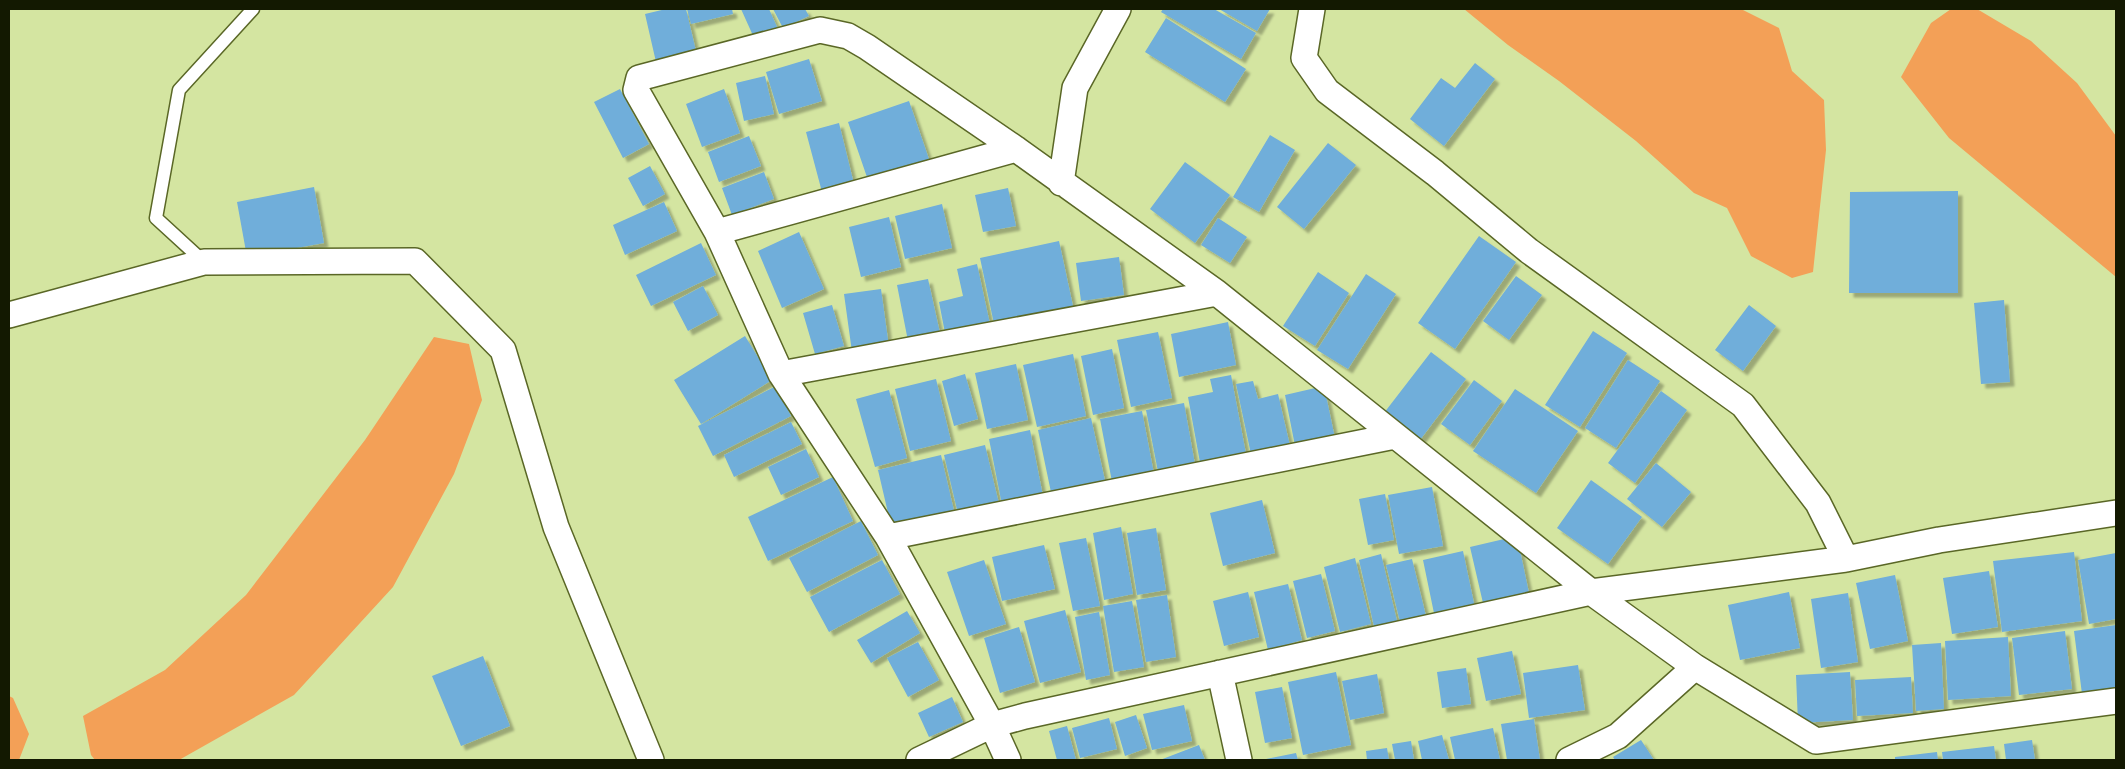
<svg xmlns="http://www.w3.org/2000/svg" width="2125" height="769" font-family="Overpass,sans-serif">
  <style>
    .green { fill: #f3a057 }
    .building { fill: #6faeda; filter: url(#shadow) }
    .lines { fill: none; stroke-linecap: round; stroke-linejoin: round }
    .service-casing { stroke: #5a6726; stroke-width: 15 }
    .minor-casing { stroke: #5a6726; stroke-width: 28 }
    .service { stroke: #fff; stroke-width: 12 }
    .minor { stroke: #fff; stroke-width: 25 }
  </style>
  <defs>
    <filter id="shadow"><feDropShadow dx="4.5" dy="4.5" stdDeviation="1" flood-color="#0004"/></filter>
  </defs>
  <rect width="100%" height="100%" fill="#d4e5a1"/>
  <path class="green" d="M1464,9H1741L1779,28L1792,71L1824,100L1826,150L1813,272L1792,278L1751,256L1727,208L1694,193L1636,141L1559,81L1508,45Z
    M1951,9H1977L2031,41L2077,83L2116,136V277L1949,138L1901,77L1931,23Z
    M434,337L469,344L482,400L454,474L393,587L294,695L179,760H95L91,755L83,716L165,670L246,595L365,440Z
    M9,696L13,698L29,734L19,760H9Z"/>
  <path class="building" d="M666,9H686L696,51L656,62L645,14Z
    M687,9H732L733,14L691,24Z
    M741,9H769L778,29L755,40Z
    M773,9H805L809,16L783,28Z
    M1163,9H1214L1256,33L1241,59L1161,12Z
    M1219,9H1270L1257,31Z
    M1166,18L1246,69L1225,102L1145,52Z
    M809,59L822,101L779,114L766,72Z
    M1475,63L1495,79L1444,146L1410,119L1441,78L1455,88Z
    M765,76L774,114L744,121L736,83Z
    M620,89L649,144L623,158L594,102Z
    M724,89L740,133L702,147L686,104Z
    M909,101L930,162L869,183L848,122Z
    M839,123L854,184L822,192L806,132Z
    M1270,135L1295,150L1259,212L1233,197Z
    M749,136L761,166L719,182L708,152Z
    M1328,143L1356,165L1304,229L1277,207Z
    M1185,162L1230,195L1195,243L1150,209Z
    M650,166L665,194L643,206L628,178Z
    M764,172L774,199L732,215L722,188Z
    M314,187L324,243L247,257L237,202Z
    M1008,188L1016,226L983,232L975,195Z
    M1958,191V293H1849L1850,192Z
    M664,202L677,231L625,255L613,225Z
    M942,204L952,248L905,259L895,216Z
    M889,217L901,267L861,277L849,227Z
    M1218,218L1247,237L1230,263L1201,245Z
    M799,232L824,289L782,308L758,251Z
    M1479,236L1516,262L1455,349L1418,323Z
    M1059,241L1073,306L994,324L980,258Z
    M701,243L716,275L651,306L636,275Z
    M1119,257L1124,295L1081,301L1076,263Z
    M977,264L990,324L945,333L939,302L963,296L957,269Z
    M1318,272L1349,293L1315,346L1283,326Z
    M1366,274L1396,294L1348,369L1317,350Z
    M1516,276L1542,295L1509,340L1483,321Z
    M928,279L940,333L908,341L897,285Z
    M703,286L718,315L688,331L673,302Z
    M881,289L889,347L852,352L844,294Z
    M2004,300L2010,382L1981,384L1974,303Z
    M832,305L844,346L815,354L803,313Z
    M1749,305L1776,326L1743,371L1715,350Z
    M1228,322L1236,365L1179,377L1171,334Z
    M1593,331L1627,353L1580,427L1545,405Z
    M1158,332L1172,398L1131,407L1117,340Z
    M745,336L772,380L701,424L674,380Z
    M1112,349L1124,408L1093,415L1081,356Z
    M1431,352L1466,379L1420,440L1384,413Z
    M1073,354L1086,416L1037,427L1023,365Z
    M1628,360L1660,381L1616,448L1585,428Z
    M1016,364L1028,420L987,429L975,373Z
    M965,374L978,419L954,426L942,381Z
    M1231,375L1247,459L1201,468L1188,397L1213,392L1210,379Z
    M936,379L951,441L910,451L895,389Z
    M1474,380L1502,401L1470,445L1441,424Z
    M1253,381L1258,399L1278,394L1291,450L1252,459L1236,384Z
    M776,386L791,416L713,456L698,426Z
    M1324,386L1336,443L1296,451L1285,395Z
    M1515,389L1578,431L1536,493L1473,451Z
    M889,390L907,458L875,467L856,399Z
    M1661,391L1687,410L1635,483L1608,463Z
    M1184,403L1196,470L1159,477L1146,410Z
    M1142,411L1155,479L1113,487L1100,419Z
    M1091,418L1106,485L1052,497L1038,430Z
    M791,422L802,444L734,477L724,455Z
    M1030,430L1043,496L1002,505L989,439Z
    M985,445L1000,508L959,518L944,455Z
    M806,449L819,477L781,495L768,467Z
    M941,455L955,515L892,530L878,470Z
    M1656,463L1691,492L1662,527L1627,499Z
    M833,477L853,521L768,561L748,517Z
    M1591,480L1642,517L1608,564L1557,528Z
    M1432,487L1443,546L1399,554L1388,495Z
    M1385,494L1394,540L1368,545L1359,499Z
    M1262,500L1275,553L1223,566L1210,513Z
    M861,521L878,555L807,592L789,558Z
    M1121,527L1133,594L1104,600L1093,533Z
    M1156,528L1166,590L1137,595L1127,533Z
    M1517,536L1529,593L1483,603L1470,547Z
    M1086,538L1100,606L1073,611L1059,543Z
    M1044,545L1055,589L1002,601L992,557Z
    M1463,551L1475,608L1435,618L1423,560Z
    M2074,552L2082,621L2002,632L1993,561Z
    M2116,553V619L2089,624L2078,560Z
    M1381,554L1398,625L1375,631L1359,560Z
    M1355,558L1371,624L1340,632L1324,567Z
    M1412,559L1427,620L1401,626L1386,565Z
    M882,560L900,594L829,632L810,597Z
    M984,560L1006,624L969,636L947,572Z
    M1989,571L1998,627L1952,634L1943,578Z
    M1321,574L1335,631L1307,638L1293,581Z
    M1895,575L1908,641L1870,649L1856,583Z
    M1288,584L1302,640L1268,650L1254,592Z
    M1248,592L1259,637L1224,646L1213,601Z
    M1789,592L1800,648L1740,660L1728,605Z
    M1848,593L1858,662L1821,668L1811,599Z
    M1167,595L1176,657L1146,662L1136,600Z
    M1132,601L1144,667L1114,672L1103,606Z
    M1065,610L1081,672L1040,683L1024,621Z
    M907,611L920,633L871,663L857,640Z
    M1099,612L1110,675L1086,680L1075,617Z
    M2116,625V689L2082,694L2074,631Z
    M1019,627L1035,682L1000,693L984,638Z
    M2065,631L2072,689L2019,695L2012,638Z
    M2008,637L2011,696L1948,700L1945,641Z
    M918,642L939,680L908,697L887,658Z
    M1941,643L1944,709L1916,711L1912,645Z
    M1512,651L1521,694L1486,701L1477,658Z
    M483,656L510,726L461,746L432,676Z
    M1578,665L1585,710L1529,718L1523,673Z
    M1466,668L1471,704L1442,708L1437,672Z
    M1336,672L1351,745L1303,755L1288,682Z
    M1850,672L1853,720L1798,723L1796,675Z
    M1377,674L1384,713L1350,720L1342,681Z
    M1911,677L1913,713L1857,716L1855,680Z
    M1282,687L1292,738L1265,743L1255,692Z
    M952,697L963,722L929,737L918,713Z
    M1184,705L1192,741L1152,750L1143,714Z
    M1136,715L1147,748L1125,756L1115,722Z
    M1109,718L1117,749L1080,758L1072,728Z
    M1534,719L1540,760H1507L1501,724Z
    M1067,726L1076,760H1057L1049,731Z
    M1493,728L1500,760H1455L1450,737Z
    M1442,735L1449,760H1422L1418,741Z
    M1641,740L1654,760H1615L1613,757Z
    M2032,740L2035,760H2006L2004,744Z
    M1411,741L1414,760H1395L1392,744Z
    M1199,745L1205,760H1160Z
    M1994,746L1996,760H1943L1942,752Z
    M1387,748L1389,760H1367L1366,751Z
    M1937,752L1938,760H1895V757Z
    M1296,753L1298,760H1266V759Z"/>
  <g class="lines">
    <g class="service-casing">
      <path id="service" d="M204,262L156,218L179,90L253,9"/>
    </g>
    <g class="minor-casing">
      <path id="minor" d="M1312,9L1304,58L1327,91L1435,173L1529,251L1743,405L1818,503L1846,559
        M1061,183L1075,88L1118,9
        M717,232L1016,149
        M9,315L204,262L415,261L503,350L556,527L651,760
        M781,374L1217,293
        M888,537L1395,436
        M1220,673L1239,760
        M919,760L992,725L1025,716L1591,592L1846,559L1939,540L2116,513
        M1008,760L992,725L888,537L781,374L717,232L636,90L639,78L820,30L848,36L867,47L1016,149L1217,293L1591,592L1695,667L1816,741L2116,701
        M1569,760L1618,736L1695,667"/>
    </g>
    <use href="#service" class="service"/>
    <use href="#minor" class="minor"/>
  </g>
  <rect width="2125" height="769" fill="none" stroke="#131901" stroke-width="20"/>
</svg>
